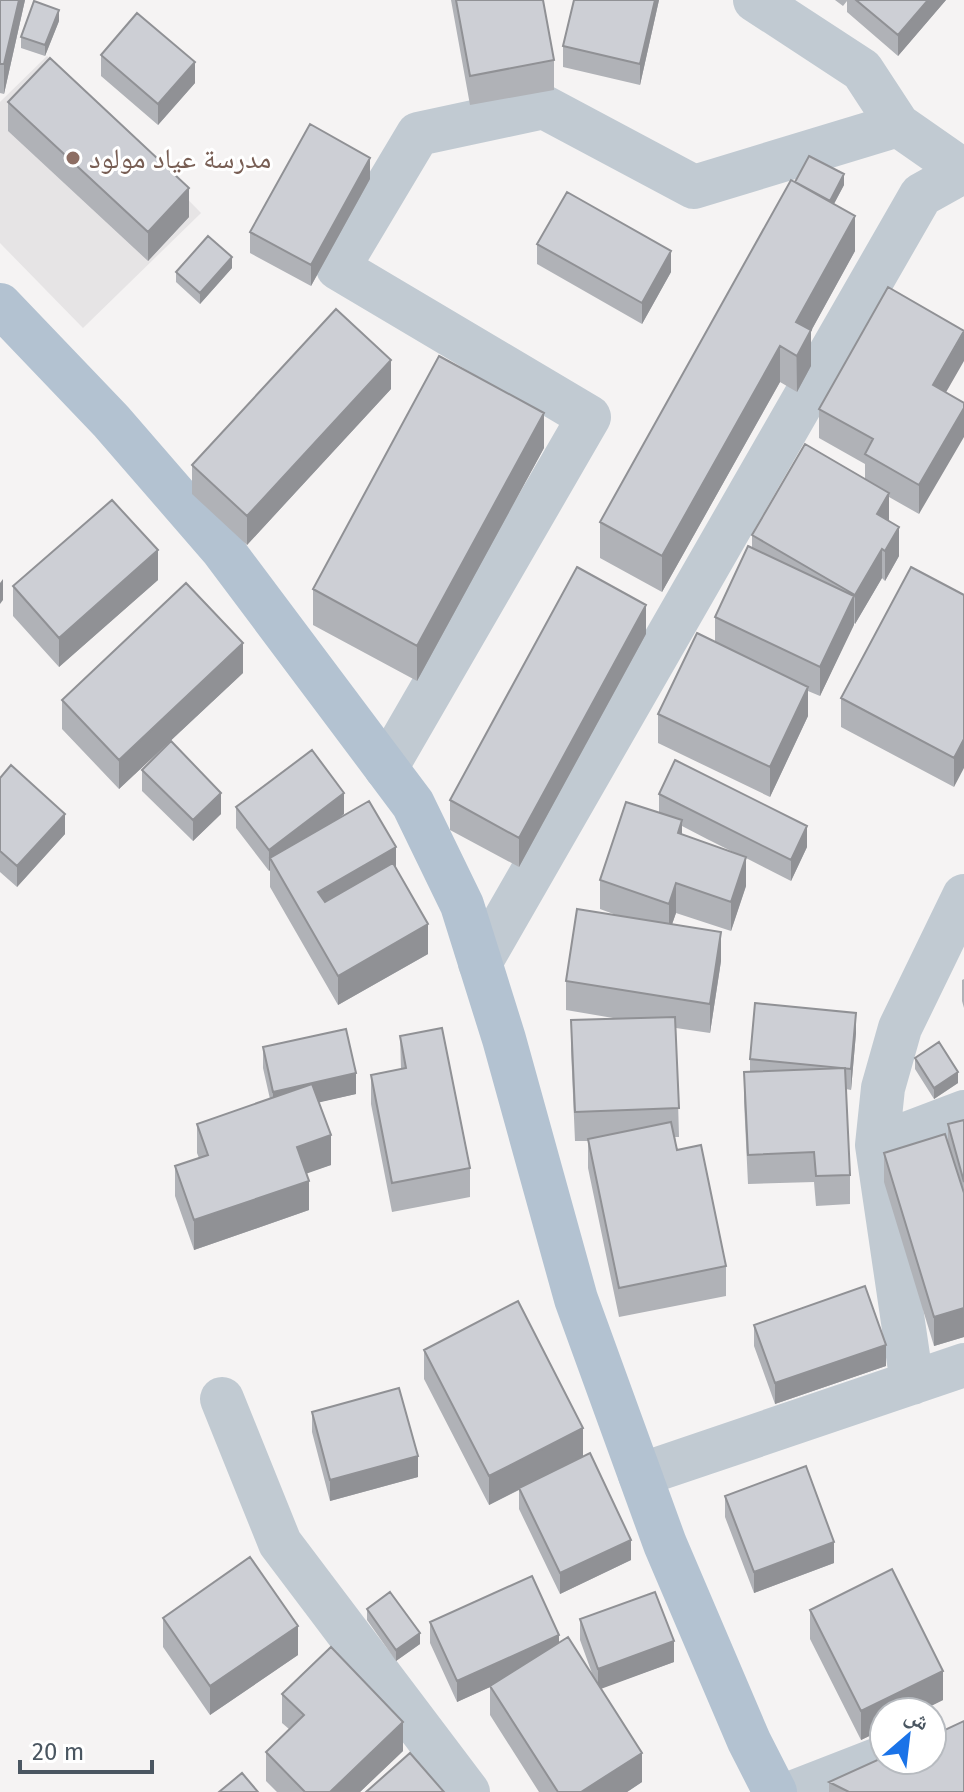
<svg xmlns="http://www.w3.org/2000/svg" width="964" height="1792" font-family="'Fira Sans','Noto Naskh Arabic',sans-serif">
  <style>
    .education { fill: #e6e4e5 }
    .lines { fill: none; stroke-linecap: round; stroke-linejoin: round }
    .minor { stroke: #c1cad2; stroke-width: 44 }
    .major { stroke: #b3c2d1; stroke-width: 44 }
    .wall { fill: #b0b2b7; fill-rule: evenodd }
    .shaded-wall { fill: #909195 }
    .building { fill: #cdcfd5; stroke: #909195; stroke-width: 2 }
    .education-dot { fill: #8d6e63; stroke: #fff; stroke-width: 3 }
    .labels { text-anchor: middle; stroke-width: 6; stroke-linejoin: round; paint-order: stroke }
    .education-label { font-size: 28px; fill: #785e54; stroke: #fff; text-anchor: start }
  </style>
  <rect width="100%" height="100%" fill="#f5f3f3"/>
  <path class="education" d="M47,56L201,213L83,328L0,243V102Z"/>
  <g class="lines">
    <path class="minor" d="M386,768L589,417L338,268L418,134L544,107L694,187L898,125
      M480,963L921,195L964,171L898,125L862,70L755,0
      M877,1145L964,1112
      M912,1383L877,1145L883,1088L900,1028L964,896
      M222,1399L280,1543L468,1792
      M640,1475L964,1365
      M794,1792L884,1757"/>
    <path class="major" d="M0,305L111,421L222,549L413,804L462,905L504,1039L576,1299L665,1544L749,1741L775,1792"/>
  </g>
  <path class="wall" d="M0,0H25L4,94L0,93Z
    M451,0H543L554,60V90L470,105Z
    M574,0H659L640,85L563,67V46Z
    M835,0H946L898,56L847,12V1L843,6Z
    M59,21L45,56L21,48V37Z
    M101,55L195,83L158,125L101,76Z
    M8,102L189,217L148,261L8,131Z
    M370,179L311,286L250,253V232Z
    M795,182L844,185L834,204L855,251L811,331V366L797,392L780,382L662,592L600,558V522Z
    M537,244L671,272L642,324L537,264Z
    M232,268L200,304L176,282V272Z
    M391,389L247,545L192,494V465Z
    M946,393L919,514L889,497V521L899,556L885,581L882,578L855,624L854,623L820,696L808,691V716L770,797L658,743V714L715,642V617L752,548V535L865,479V464L819,438V409Z
    M544,448L417,681L313,625V589Z
    M158,580L59,667L13,616V586Z
    M964,595L954,787L841,727V698Z
    M646,634L519,867L450,830V800Z
    M243,673L119,789L62,729V700Z
    M142,770L221,814L193,841L142,791Z
    M0,778L65,834L17,887L0,872Z
    M659,794L807,847L791,881L746,858V886L731,931L676,913L672,924L721,961L710,1033L676,1028L679,1137H675L677,1150L726,1266V1296L619,1317L588,1168V1141H575L571,1049V1020L619,1019L566,1010V981L619,916L600,909V880L659,812ZM682,826L707,839L735,853L682,835Z
    M236,807L344,814L335,821L396,868L428,954L338,1005L270,887V870L269,871L236,828Z
    M964,979V1008L962,1001V980Z
    M856,1033L851,1090L846,1089L850,1175V1204L816,1206L814,1182L748,1184L744,1101V1072H750V1059Z
    M400,1036L470,1168V1197L392,1212L371,1104V1075L401,1069Z
    M263,1047L356,1094L319,1102L331,1165L306,1173L309,1210L194,1250L175,1196V1166L199,1158L197,1153V1124L270,1099L263,1068Z
    M915,1058L958,1083L934,1099L915,1069Z
    M964,1120V1337L934,1346L884,1182V1153L948,1144V1124Z
    M754,1325L886,1366L775,1404L754,1346Z
    M424,1350L583,1457L631,1560L560,1594L519,1509V1490L489,1505L424,1379Z
    M312,1412L418,1477L330,1501L312,1432Z
    M725,1496L834,1563L754,1593L725,1517Z
    M367,1609L420,1644L396,1661L367,1620Z
    M810,1610L943,1700L861,1740L810,1639Z
    M163,1618L298,1655L210,1715L163,1647Z
    M580,1619L674,1662L601,1688L642,1782L627,1792H539L490,1715V1687L457,1702L430,1643V1622L559,1643L593,1676L580,1640Z
    M282,1694L403,1751L360,1792H277L266,1781V1752L289,1729L282,1723Z
    M829,1782L964,1792H829Z"/>
  <path class="shaded-wall" d="M19,0H25L4,94V64Z
    M655,0H659L640,85V64Z
    M928,0H946L898,56V35Z
    M59,10V21L45,56V45Z
    M195,62V83L158,125V104Z
    M370,158V179L311,286V265Z
    M844,174V185L829,213V202Z
    M189,188V217L148,261V232Z
    M855,216V251L811,331V366L797,392L796,322Z
    M671,251V272L642,324V303Z
    M232,257V268L200,304V293Z
    M964,332V361L933,415V385Z
    M780,346V382L662,592V556Z
    M391,360V389L247,545V516Z
    M964,408V437L919,514V485Z
    M544,413V448L417,681V646Z
    M889,493V522L877,514Z
    M899,527V556L885,581V551Z
    M882,549V578L855,624V595Z
    M158,550V580L59,667V638Z
    M3,579V600L0,604V583Z
    M854,596V625L820,696V667Z
    M646,605V634L519,867V838Z
    M243,643V673L119,789V760Z
    M808,687V716L770,797V767Z
    M964,739V768L954,787V758Z
    M221,793V814L193,841V820Z
    M344,793V814L275,867L270,858V870L269,871V850Z
    M65,814V834L17,887V866Z
    M682,820V849L678,833Z
    M807,826V847L791,881V860Z
    M396,847V876L318,921V892Z
    M746,857V886L731,931V902Z
    M676,883V913L669,933V904Z
    M428,924V954L338,1005V976Z
    M721,932V961L710,1033V1004Z
    M856,1013V1033L851,1090V1069Z
    M958,1072V1083L934,1099V1088Z
    M356,1073V1094L273,1113V1092Z
    M331,1135V1165L297,1177V1147Z
    M309,1181V1210L194,1250V1220Z
    M964,1308V1337L934,1346V1317Z
    M886,1345V1366L775,1404V1383Z
    M583,1428V1457L489,1505V1476Z
    M418,1456V1477L330,1501V1480Z
    M631,1540V1560L560,1594V1573Z
    M834,1542V1563L754,1593V1572Z
    M298,1626V1655L210,1715V1686Z
    M420,1633V1644L396,1661V1650Z
    M559,1635V1656L457,1702V1681Z
    M674,1641V1662L598,1690V1669Z
    M943,1671V1700L919,1712H884V1729L861,1740V1711Z
    M403,1722V1751L360,1792H330Z
    M642,1753V1782L627,1792H581Z"/>
  <path class="building" d="M0,0H19L4,64H0Z
    M456,0H543L554,60L470,76Z
    M574,0H655L640,64L563,46Z
    M856,0H928L898,35Z
    M34,1L59,10L45,45L21,37Z
    M137,13L195,62L158,104L101,55Z
    M50,58L189,188L148,232L8,102Z
    M310,124L370,158L311,265L250,232Z
    M809,156L844,174L830,201L795,182Z
    M791,180L855,216L796,322L811,330L797,356L780,346L662,556L600,522Z
    M567,192L671,251L642,303L537,244Z
    M208,236L232,257L200,293L176,272Z
    M888,287L964,331L933,385L964,403V408L919,485L865,454L873,439L819,409Z
    M336,309L391,360L247,516L192,465Z
    M439,356L544,413L417,646L313,589Z
    M805,444L889,493L877,514L899,527L885,551L882,549L855,595L752,535Z
    M112,500L158,550L59,638L13,586Z
    M748,546L854,596L820,667L715,617Z
    M577,567L646,605L519,838L450,800Z
    M911,567L964,595V739L954,758L841,698Z
    M186,583L243,643L119,760L62,700Z
    M697,633L808,687L770,767L658,714Z
    M171,741L221,793L193,820L142,770Z
    M312,750L344,793L269,850L236,807Z
    M675,760L807,826L791,860L659,794Z
    M11,765L65,814L17,866L0,851V778Z
    M369,801L396,847L318,892L325,902L393,863L428,924L338,976L270,858Z
    M626,802L682,820L678,833L746,857L731,902L676,883L669,904L600,880Z
    M577,909L721,932L710,1004L566,981Z
    M755,1003L856,1013L851,1069L750,1059Z
    M675,1017L679,1108L575,1112L571,1020Z
    M442,1028L470,1168L392,1183L371,1075L406,1068L400,1036Z
    M346,1029L356,1073L273,1092L263,1047Z
    M939,1042L958,1072L934,1088L915,1058Z
    M845,1068L850,1175L816,1176L814,1152L748,1155L744,1072Z
    M312,1084L331,1135L297,1147L309,1181L194,1220L175,1166L208,1155L197,1124Z
    M964,1120V1182L948,1124Z
    M671,1122L677,1150L701,1145L726,1266L619,1288L588,1139Z
    M945,1134L964,1193V1308L934,1317L884,1153Z
    M865,1286L886,1345L775,1383L754,1325Z
    M518,1301L583,1428L489,1476L424,1350Z
    M399,1388L418,1456L330,1480L312,1412Z
    M590,1453L631,1540L560,1573L519,1488Z
    M806,1466L834,1542L754,1572L725,1496Z
    M250,1557L298,1626L210,1686L163,1618Z
    M892,1569L943,1671L861,1711L810,1610Z
    M532,1576L559,1635L457,1681L430,1622Z
    M390,1592L420,1633L396,1650L367,1609Z
    M655,1592L674,1641L598,1669L580,1619Z
    M568,1637L642,1753L581,1792H558L490,1686Z
    M331,1647L403,1722L330,1792H305L266,1752L304,1715L282,1694Z
    M964,1721V1792H849L829,1782L884,1757V1760H932V1736Z
    M410,1753L444,1792H366Z
    M242,1773L258,1792H219Z"/>
  <circle class="education-dot" cx="73" cy="158" r="8"/>
  <g class="labels">
    <g class="education-label">
      <text x="89" y="168">مدرسة عياد مولود</text>
    </g>
  </g>
  <g transform="translate(908 1736) rotate(28)"><circle r="38" fill="#ffffff" stroke="#b7bbc0" stroke-width="2"/>
  <path d="M0-6L14 30L0 20L-14 30Z" fill="#1a73e8"/>
  <text y="-12" font-size="22" font-weight="bold" text-anchor="middle" fill="#4a5661">ش</text>
  </g>
  <path d="M20 1760v12h132v-12" fill="none" stroke="#4a5661" stroke-width="4"/>
  <text x="32" y="1760" font-size="24" fill="#4a5661" stroke="#ffffff" stroke-width="6" paint-order="stroke">20 m</text>
</svg>
